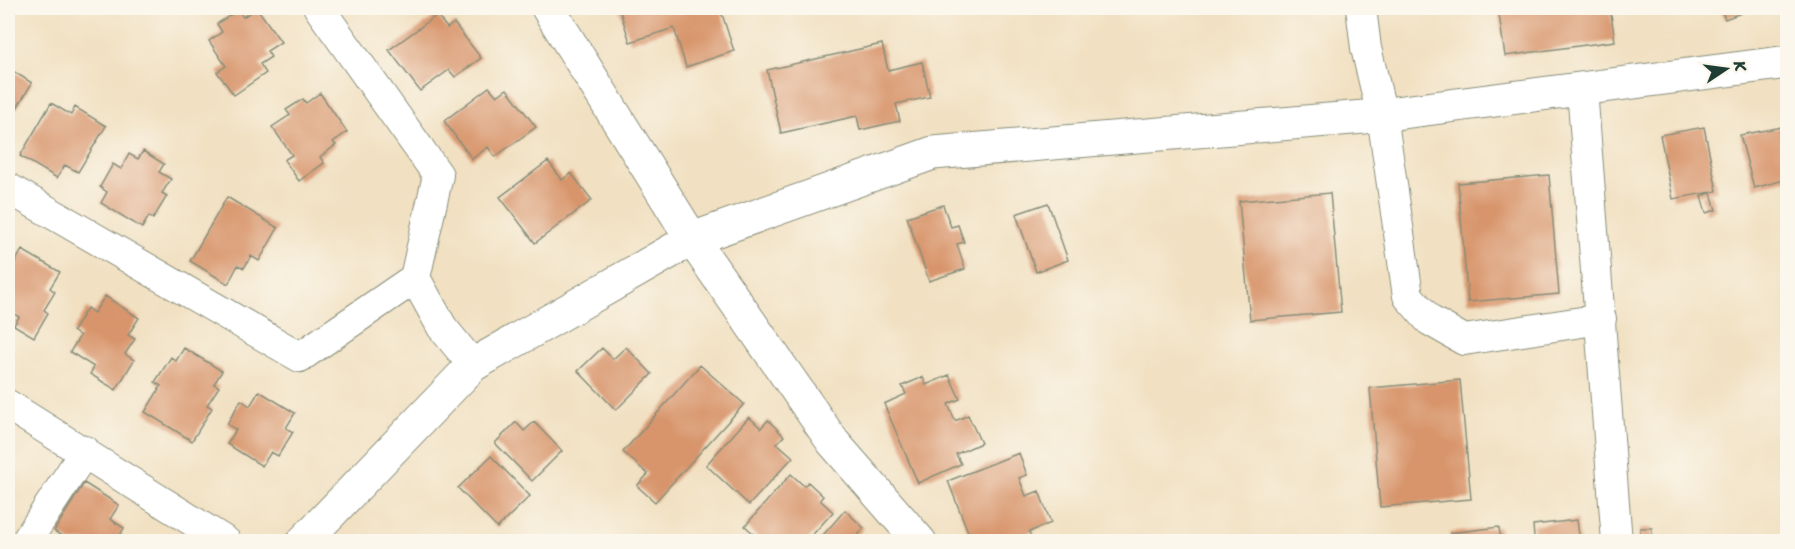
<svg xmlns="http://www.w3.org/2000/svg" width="1795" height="549" font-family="Sriracha,sans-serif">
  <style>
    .building { fill: #d8956c }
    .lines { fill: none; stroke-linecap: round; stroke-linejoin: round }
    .minor-casing { stroke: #888e7a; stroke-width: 32 }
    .tertiary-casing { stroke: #888e7a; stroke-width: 35 }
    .secondary-casing { stroke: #888e7a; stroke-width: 35 }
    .minor { stroke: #fff; stroke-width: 30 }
    .tertiary { stroke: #fff; stroke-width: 33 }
    .secondary { stroke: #fff; stroke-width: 33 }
  </style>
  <rect width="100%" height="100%" fill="#fbf7ec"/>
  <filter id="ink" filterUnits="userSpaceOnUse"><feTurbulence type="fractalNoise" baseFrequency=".0167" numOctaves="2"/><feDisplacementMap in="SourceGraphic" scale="12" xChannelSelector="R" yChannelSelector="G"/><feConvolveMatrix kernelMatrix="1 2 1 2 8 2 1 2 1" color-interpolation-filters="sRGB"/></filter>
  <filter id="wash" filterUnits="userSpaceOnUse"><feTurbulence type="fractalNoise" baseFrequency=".008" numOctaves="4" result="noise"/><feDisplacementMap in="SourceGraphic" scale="24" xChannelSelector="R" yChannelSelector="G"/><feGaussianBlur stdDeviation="1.35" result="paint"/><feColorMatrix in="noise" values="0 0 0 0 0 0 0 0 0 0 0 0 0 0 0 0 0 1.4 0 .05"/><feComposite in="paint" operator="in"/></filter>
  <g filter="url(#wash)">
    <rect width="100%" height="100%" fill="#f1e0c1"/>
    <g id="blocks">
      <path class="building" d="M257,8L281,42L267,51L271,57L260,64L266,73L234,95L217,72L226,66L209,41L222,32L217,24L238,10L243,17Z
        M619,8H720L734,51L686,67L674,28L630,42Z
        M1498,8H1610L1615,41L1505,56Z
        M1720,8H1754L1725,19Z
        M437,15L447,28L454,23L481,58L455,77L449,70L420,91L389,50Z
        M882,44L888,70L922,62L930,97L896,104L900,121L860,130L857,116L781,133L767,70Z
        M8,68L32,83L11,118L8,117Z
        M489,87L497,96L507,89L536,127L495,157L488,147L472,159L444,121Z
        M320,93L347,132L333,142L336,145L320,157L324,163L299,181L284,160L292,155L272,127L290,115L286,110L303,99L306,103Z
        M51,103L71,115L75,107L106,126L78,172L65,165L57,178L20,156Z
        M1787,126L1788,179L1754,188L1740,135Z
        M1704,127L1717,191L1673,199L1660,135Z
        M143,151L164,164L159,172L171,179L162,193L167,196L153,219L149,216L142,228L101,203L107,192L100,187L113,164L121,169L129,154L138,159Z
        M548,161L562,180L571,173L592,200L535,243L500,197Z
        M1549,175L1559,294L1468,302L1458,183Z
        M1330,193L1341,312L1250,320L1239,201Z
        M1711,193L1716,210L1706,213L1701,196Z
        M227,197L278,228L259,261L251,256L244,268L238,265L228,284L190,261Z
        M1048,203L1068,260L1036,272L1016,214Z
        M943,205L951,227L958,225L964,242L957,244L965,269L929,281L907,217Z
        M22,250L60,272L50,288L55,292L44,310L48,313L34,337L14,325L19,317L8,310V263L13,266Z
        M105,296L139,318L128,335L135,339L125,354L134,360L116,390L90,374L94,367L70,352L80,336L73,331L87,308L94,313Z
        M626,347L652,374L616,410L578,371L602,348L613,359Z
        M184,348L222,371L214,384L219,387L207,405L212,408L192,441L145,412L161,386L155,382L171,357L176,361Z
        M700,365L744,404L655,502L637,486L648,474L623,452Z
        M949,375L960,399L948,404L955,421L968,415L981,443L956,454L961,464L918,483L884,404L906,394L902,386L923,377L926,385Z
        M1460,380L1471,499L1380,507L1370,388Z
        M259,391L295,413L286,428L293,432L278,456L271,452L262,466L227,444L236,430L227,424L241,400L250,406Z
        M749,417L761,428L768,420L784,436L777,443L793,457L749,505L706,465Z
        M516,422L524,431L534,422L562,451L532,481L495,443Z
        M1019,453L1027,475L1019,478L1026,496L1039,491L1051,523L1029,532L1033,542H972L948,481Z
        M491,456L530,496L497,528L458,488Z
        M791,474L804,486L808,482L823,496L820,500L833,512L806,542H763L745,526Z
        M84,483L119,505L110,519L124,528L116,542H71L54,531Z
        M845,510L864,528L852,542H817Z
        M1577,520L1580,542H1521L1534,538L1533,525Z
        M1499,527L1501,542H1451L1450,533Z
        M1640,528H1652V540H1639Z"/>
    </g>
  </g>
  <g filter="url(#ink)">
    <use href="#blocks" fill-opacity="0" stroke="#888e7a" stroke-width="1.5"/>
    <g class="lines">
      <g class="minor-casing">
        <path id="minor" d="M1361,8L1366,48L1382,115L1408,296L1429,320L1464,340L1601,319
          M1582,89L1617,542
          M8,188L300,357L415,278L438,175L319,8
          M415,278L442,327L473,365
          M8,405L226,542
          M26,542L85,451"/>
      </g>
      <g class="tertiary-casing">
        <path id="tertiary" d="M303,542L473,365L692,239L933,153L1364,117L1788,62"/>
      </g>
      <g class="secondary-casing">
        <path id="secondary" d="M548,8L692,239L833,442L920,542"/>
      </g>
      <use href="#minor" class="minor"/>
      <use href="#tertiary" class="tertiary"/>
      <use href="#secondary" class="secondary"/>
    </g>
  </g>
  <rect width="1795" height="549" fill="none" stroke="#fbf7ec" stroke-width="30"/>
  <g transform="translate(1726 69) rotate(77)" stroke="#fbf7ec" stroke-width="4.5" paint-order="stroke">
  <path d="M0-4.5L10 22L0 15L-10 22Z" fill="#1f3d34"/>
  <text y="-9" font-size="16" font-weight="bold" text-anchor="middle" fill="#1f3d34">K</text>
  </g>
</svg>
